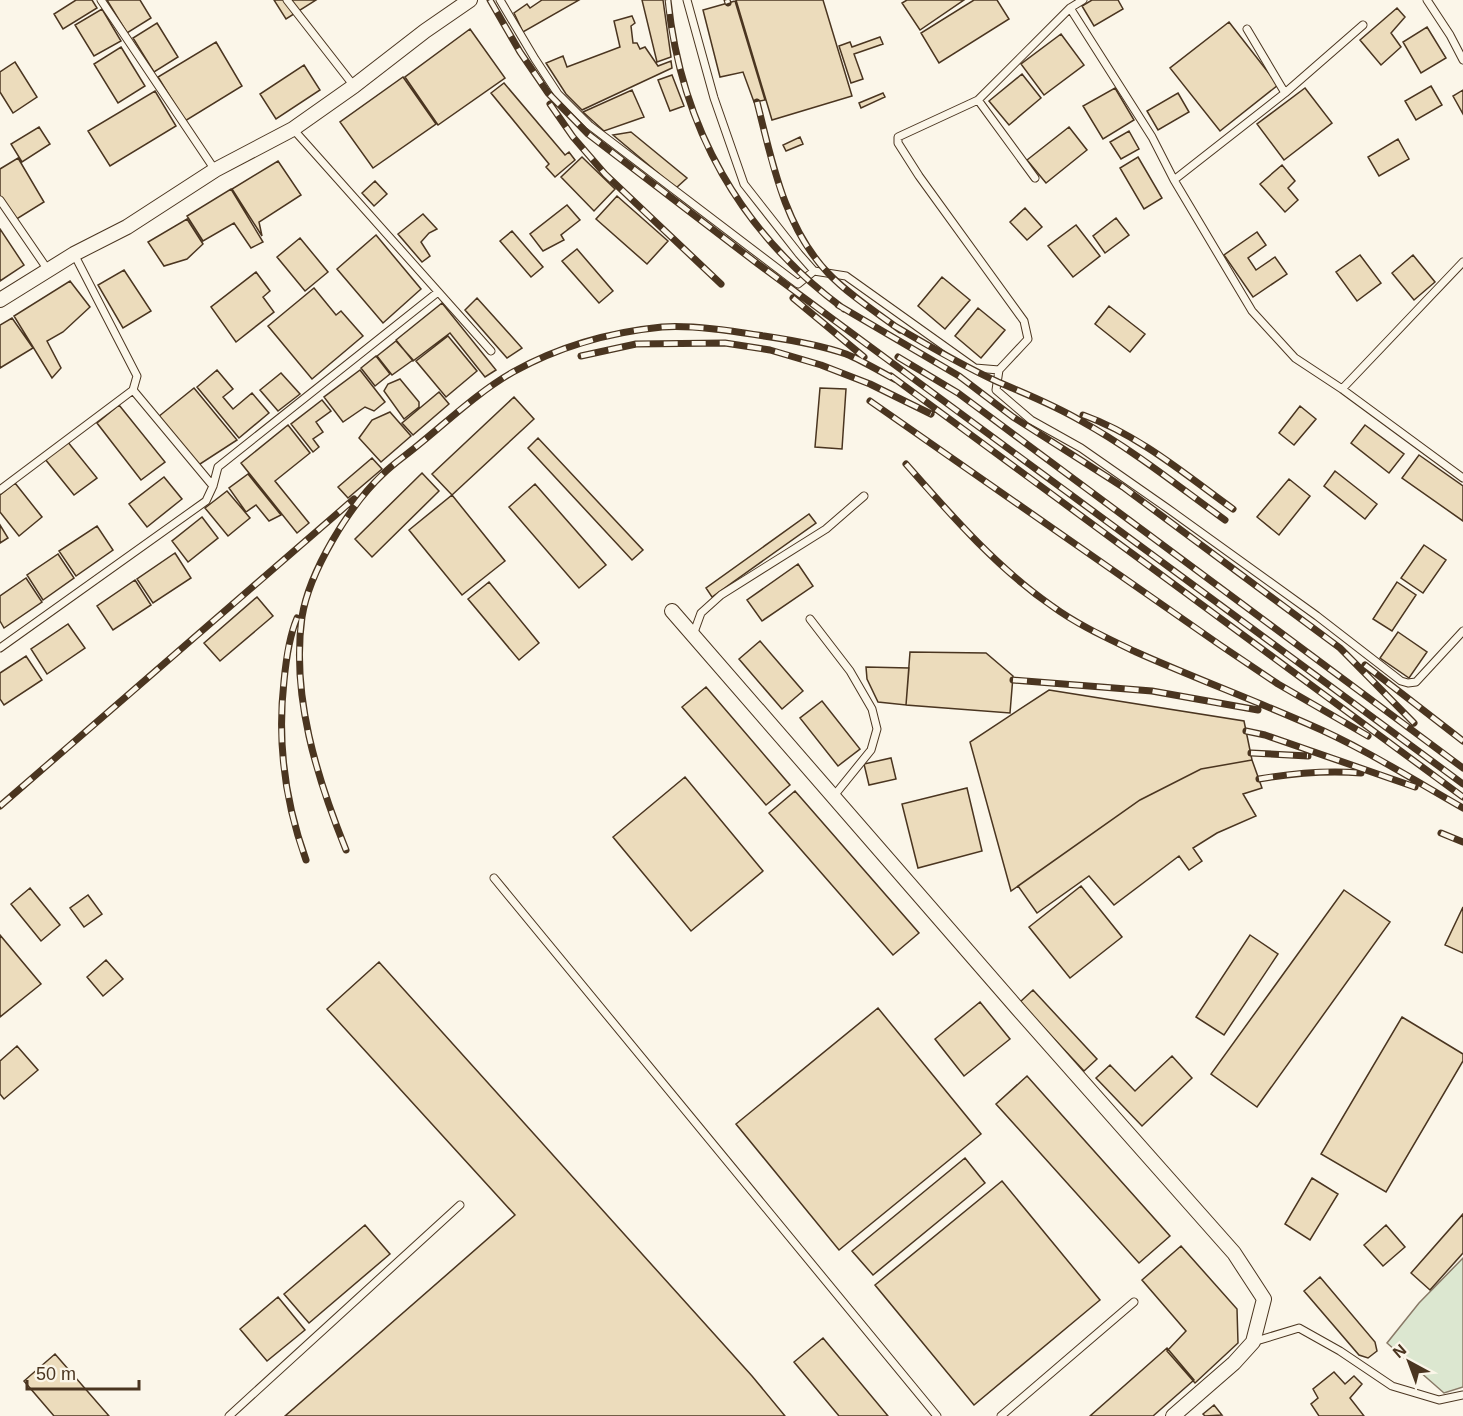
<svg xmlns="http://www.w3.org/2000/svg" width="1463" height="1416" font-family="Arial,sans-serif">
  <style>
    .grass { fill: #dce7d0; stroke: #887966; stroke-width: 1.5 }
    .building { fill: #ecdcbc; stroke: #4a3520; stroke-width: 1.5 }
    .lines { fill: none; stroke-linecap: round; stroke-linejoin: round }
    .lane-casing { stroke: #4a3520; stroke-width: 9 }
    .street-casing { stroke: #4a3520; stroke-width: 16 }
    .lane { stroke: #fbf6e9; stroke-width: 7 }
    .street { stroke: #fbf6e9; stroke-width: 14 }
    .rail-casing { stroke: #4a3520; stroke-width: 7 }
    .rail { stroke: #fbf6e9; stroke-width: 4.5; stroke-dasharray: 14; stroke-linecap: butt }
  </style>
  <rect width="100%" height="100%" fill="#fbf6e9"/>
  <path class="grass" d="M1463,1258V1387L1444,1393L1387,1343L1419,1303Z"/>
  <path class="building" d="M76,0H92L97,8L63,29L54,14Z
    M107,0H140L151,18L127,33Z
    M274,0H316L286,19Z
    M542,0H579L523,32L514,13L527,4L530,8Z
    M642,0H663L671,57L657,62Z
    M736,0H823L852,96L772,120Z
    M907,0H964L920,30L902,3Z
    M974,0H997L1009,19L939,63L921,33Z
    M1092,0H1118L1123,9L1094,26L1082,6Z
    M735,1L765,100L754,102L743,72L720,77L703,10Z
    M1397,8L1405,17L1391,33L1401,47L1381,65L1360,40Z
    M102,9L121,41L94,56L75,25Z
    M632,16L635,23L631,26L633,43H637L640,49L645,47L658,66L671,61L672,68L582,110L566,94L546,63L563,56L567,67L620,47L614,21Z
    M1229,22L1278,85L1220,131L1170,68Z
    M157,23L178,57L154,72L133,38Z
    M1427,27L1446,58L1421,73L1403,42Z
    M470,29L505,78L438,125L405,77Z
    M1061,34L1084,65L1044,95L1021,64Z
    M880,37L883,44L854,54L863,79L851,83L839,46L850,42L852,47Z
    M216,42L242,86L185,121L158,77Z
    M121,47L145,86L118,103L94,64Z
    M15,62L37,97L13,113L0,92V72Z
    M304,65L320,90L276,119L260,94Z
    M1022,74L1041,98L1009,125L989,101Z
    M672,75L684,106L670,111L658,80Z
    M403,77L436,124L373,168L340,122Z
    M504,83L565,155L569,152L575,160L555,177L546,167L549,164L491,93Z
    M1431,86L1442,105L1416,120L1405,101Z
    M1115,88L1134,120L1103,139L1083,106Z
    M1305,88L1332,123L1284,160L1257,124Z
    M632,90L644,117L604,131L583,112Z
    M1463,90V114L1453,96Z
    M155,91L176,126L110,166L88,131Z
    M883,93L885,97L861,108L859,103Z
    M1178,93L1189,112L1158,130L1147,111Z
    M39,127L50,144L22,162L11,144Z
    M1069,127L1087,150L1046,183L1027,160Z
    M1129,131L1139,149L1121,159L1110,142Z
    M631,132L687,178L676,188L613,135Z
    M800,137L803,144L786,151L783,145Z
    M1398,139L1409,159L1379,176L1368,157Z
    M582,157L615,189L594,211L561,177Z
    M1138,157L1162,198L1144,209L1120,168Z
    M18,158L44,202L15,220L0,196V169Z
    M278,161L301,195L259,222L262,236L232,189Z
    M1282,165L1295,181L1288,188L1298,200L1285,212L1260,184Z
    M375,181L387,194L374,206L362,193Z
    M231,189L263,242L251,248L234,223L203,241L187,216Z
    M617,196L668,241L647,264L596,219Z
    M567,205L580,220L561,235L564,240L543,251L530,234Z
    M1025,208L1042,227L1027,240L1010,222Z
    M423,214L437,229L429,233L421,242L430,256L422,262L398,234Z
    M1116,218L1129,235L1105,253L1093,236Z
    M187,219L203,244L187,259L164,266L148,242Z
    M1076,225L1100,256L1073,277L1048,246Z
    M0,229L24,265L0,281Z
    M512,231L543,267L531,277L500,241Z
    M1257,232L1266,245L1248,258L1256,270L1275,257L1287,274L1253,297L1224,255Z
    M376,235L421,289L383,323L337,269Z
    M300,238L328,272L305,291L277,257Z
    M577,249L613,291L599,303L562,261Z
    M1360,255L1381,283L1357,301L1336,272Z
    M1413,255L1435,282L1414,300L1392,273Z
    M124,270L151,311L123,328L98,285Z
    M256,272L270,291L263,297L274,312L236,342L211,307Z
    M942,277L970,300L945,329L918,306Z
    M70,281L90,307L63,332L47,341L61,368L52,378L14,316Z
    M314,288L336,315L341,311L363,336L312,379L268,326Z
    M477,298L522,348L507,358L465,310Z
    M442,303L496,370L485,377L450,333L413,361L396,340Z
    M1109,306L1145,334L1130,352L1095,324Z
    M978,308L1005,330L981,358L955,336Z
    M12,318L33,348L0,368V325Z
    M448,336L477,371L446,397L416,361Z
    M396,341L413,360L392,375L377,356Z
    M376,356L390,374L375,386L361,368Z
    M217,370L233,389L223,397L233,409L252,393L269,413L239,438L197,387Z
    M360,370L385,402L374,411L365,407L343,422L324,397Z
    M281,373L300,394L278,411L260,390Z
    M400,379L419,402V407L404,419L384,391L388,384Z
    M194,388L237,440L197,466L158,417Z
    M820,388L846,389L842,449L815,447Z
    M439,392L449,404L413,435L402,423Z
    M514,397L534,419L452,495L432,474Z
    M322,400L331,411L316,422L323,432L313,439L319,447L313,452L291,424Z
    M119,405L165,462L141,480L97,423Z
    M1300,406L1316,419L1294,445L1279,433Z
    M390,412L411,436L381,462L359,438L372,420Z
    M288,425L310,453L275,481L309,523L297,533L241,463Z
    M1365,425L1404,454L1389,473L1351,443Z
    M538,438L643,550L632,560L528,448Z
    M67,441L97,478L74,495L45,459Z
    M1419,455L1463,486V521L1402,478Z
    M372,458L382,469L348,498L338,487Z
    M1335,471L1377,504L1365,519L1324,486Z
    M422,473L439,491L372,557L355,539Z
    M248,474L281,515L269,521L256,505L246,512L229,488Z
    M164,477L182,499L147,527L129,504Z
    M1289,479L1310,496L1279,535L1257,517Z
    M15,483L42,517L19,536L0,512V495Z
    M535,484L606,565L579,588L509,507Z
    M227,491L250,518L228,536L205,508Z
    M452,495L505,561L462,595L409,530Z
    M809,514L816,523L712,597L706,588Z
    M202,517L218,538L188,562L172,541Z
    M0,525L8,538L0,543Z
    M97,526L113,550L76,576L59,551Z
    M1424,545L1446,560L1423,593L1401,578Z
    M175,553L191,578L153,603L137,579Z
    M58,554L74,578L43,600L27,575Z
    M798,564L813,586L762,621L747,600Z
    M26,578L42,602L4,628L0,621V596Z
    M135,580L151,605L113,630L97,606Z
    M489,582L539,643L519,660L468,599Z
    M1397,582L1416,595L1392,631L1373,619Z
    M257,597L273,616L220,661L204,643Z
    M68,624L85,648L47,674L31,649Z
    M1398,632L1427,652L1409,678L1380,658Z
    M760,641L803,691L782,709L739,659Z
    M910,652L986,653L1013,676L1010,713L906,705Z
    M26,656L42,680L4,705L0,699V673Z
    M866,667L909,668L906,705L878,702L867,679Z
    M706,687L790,785L766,805L682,707Z
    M1049,690L1244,721L1252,760L1201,769L1140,800L1011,891L970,742Z
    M822,701L860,749L838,766L800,718Z
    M891,758L896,779L869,785L864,764Z
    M1252,760L1262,788L1243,794L1256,816L1217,833L1193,848L1202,861L1189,870L1179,856L1114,905L1089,876L1037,913L1018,886L1140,800L1201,769Z
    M685,777L763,871L691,931L613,837Z
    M967,788L982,851L918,868L902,804Z
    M795,791L919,933L893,955L769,813Z
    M1081,886L1122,937L1070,978L1029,927Z
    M30,888L60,925L41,941L11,904Z
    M1344,890L1390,922L1257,1107L1211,1074Z
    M88,895L102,914L84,927L70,908Z
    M1463,907V953L1445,945Z
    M0,935L41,984L0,1017Z
    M1250,935L1278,954L1224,1035L1196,1017Z
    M106,960L123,979L103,996L87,977Z
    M379,962L752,1376L785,1416H285L515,1215L327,1009Z
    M1033,990L1097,1059L1084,1071L1020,1002Z
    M980,1002L1010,1039L964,1076L935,1039Z
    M878,1008L981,1134L839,1250L736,1124Z
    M1402,1017L1463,1054V1061L1386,1192L1321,1154Z
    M17,1046L38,1070L4,1099L0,1094V1061Z
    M1172,1056L1192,1078L1142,1126L1096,1078L1110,1065L1135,1091Z
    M1027,1076L1170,1236L1139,1263L996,1104Z
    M965,1158L985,1183L873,1275L852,1251Z
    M1312,1178L1338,1194L1310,1240L1285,1224Z
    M1002,1181L1100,1300L974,1405L875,1285Z
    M1463,1214V1253L1430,1290L1411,1273Z
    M365,1225L390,1254L309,1323L284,1294Z
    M1386,1225L1405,1247L1383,1266L1364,1245Z
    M1181,1246L1237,1309L1238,1343L1195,1383L1167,1351L1186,1331L1142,1280Z
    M1320,1277L1375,1342L1377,1351L1368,1358L1359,1355L1304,1291Z
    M278,1297L305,1330L267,1361L240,1329Z
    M823,1338L888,1416H839L794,1362Z
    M1167,1348L1194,1380L1153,1416H1090Z
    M55,1354L109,1416H54L24,1381Z
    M1334,1372L1345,1384L1354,1376L1362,1384L1350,1398L1364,1416H1319L1311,1404L1318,1398L1313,1389Z
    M1214,1405L1222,1415L1205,1416L1203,1414Z"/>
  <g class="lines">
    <g class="lane-casing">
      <path id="lane" d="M101,0L215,170
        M287,0L354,86
        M500,0L535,59L558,94L589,125L798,284L814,271
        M687,0L714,98L744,184L799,254L814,271L846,276L975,368L999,370L1028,339L1024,321L919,176L898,143V137L978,100L1070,8
        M1083,0L1070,8L1152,137L1174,180L1252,311L1295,358L1342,389L1463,478
        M1427,0L1450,35L1463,60
        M1247,29L1285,93
        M978,100L1035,178
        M293,129L491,351
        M1174,180L1285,93L1363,25
        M0,200L48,270
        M999,370L996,390L1031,420L1081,448L1167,508L1317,616L1401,681L1408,683L1416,682L1463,631
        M1342,389L1463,262
        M133,390L213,486
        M0,490L133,390L137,376L74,254
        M810,619L850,671L872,709L877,729L871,750L833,797
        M693,635L701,613L721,595L826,529L864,496
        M0,648L206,501L213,486L218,467L438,292
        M494,878L937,1416
        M1253,1342L1299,1328L1340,1351L1392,1386L1439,1400L1463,1395
        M229,1416L460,1205
        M1001,1416L1134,1302"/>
    </g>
    <g class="street-casing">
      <path id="street" d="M0,300L74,254L127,227L215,170L293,129L354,86L425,31L470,0
        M672,611L1018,1009L1234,1253L1264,1299L1253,1342L1234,1363L1173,1416"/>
    </g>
    <use href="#lane" class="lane"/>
    <use href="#street" class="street"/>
    <g class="rail-casing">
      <path id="rail" d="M490,0L520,52L548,93L588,134L758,264L1463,784
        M668,0C681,128 741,233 844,309
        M727,0L728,3
        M757,102C772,161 784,227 828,273C849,295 876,312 900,330
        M550,104L573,137L605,174L721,284
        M793,298L864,357
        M838,305L959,376L1013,417L1123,487L1340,648L1414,723
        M893,325C927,345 961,365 998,382C1026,394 1054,405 1081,421C1132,449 1178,486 1225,520
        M581,356L636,344L725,343L770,350L821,365L870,384L931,414
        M898,357L958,393L1463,768
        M891,376L1463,797
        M870,401L1220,645L1278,684L1368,736
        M1083,415C1139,435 1186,475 1233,509
        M906,464C951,515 996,567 1052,606C1078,625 1107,638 1136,652C1192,677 1251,699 1308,724C1362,747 1412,779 1463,808
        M297,618C289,637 286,660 284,681C277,743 285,802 306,860
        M1365,665L1463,741
        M1013,680L1152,691L1258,710
        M1246,731L1265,735L1415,787
        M1251,753L1308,756
        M1259,779C1294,773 1326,770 1361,773
        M0,806L354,499
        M1441,833L1463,842
        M346,850C317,778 291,696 302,617C309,572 349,506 383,474C393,464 405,456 417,446C448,421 478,392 513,372C558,347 611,332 662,327C695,325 732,331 764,336C791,340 820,345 846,354C863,361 881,372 898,381"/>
    </g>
    <use href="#rail" class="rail"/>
  </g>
  <g transform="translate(1409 1362) rotate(319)" stroke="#fbf6e9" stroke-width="4.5" paint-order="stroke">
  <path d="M0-4.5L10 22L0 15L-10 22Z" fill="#4a3520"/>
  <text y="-9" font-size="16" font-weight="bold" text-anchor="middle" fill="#4a3520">N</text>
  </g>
  <path d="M27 1380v9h112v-9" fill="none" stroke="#4a3520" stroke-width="3"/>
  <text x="36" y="1380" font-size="18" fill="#4a3520" stroke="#fbf6e9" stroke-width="4.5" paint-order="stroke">50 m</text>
</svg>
